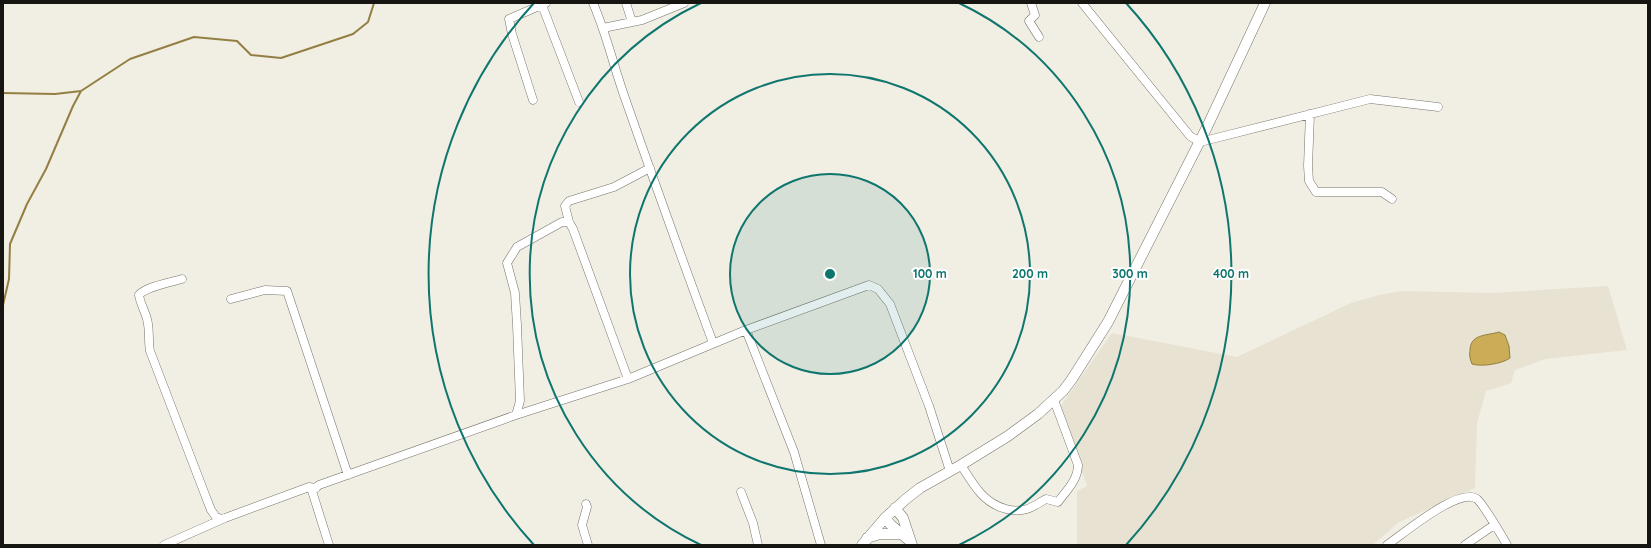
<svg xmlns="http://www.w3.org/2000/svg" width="1651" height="548" font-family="Quicksand,sans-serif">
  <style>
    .built { fill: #e8e2d2 }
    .water { fill: #caad56; stroke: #947f42 }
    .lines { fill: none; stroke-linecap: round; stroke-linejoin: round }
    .stream { stroke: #947f42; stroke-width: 2 }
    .minor-casing { stroke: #76736b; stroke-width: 9 }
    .major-casing { stroke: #76736b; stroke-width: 11 }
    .minor { stroke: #fff; stroke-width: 8 }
    .major { stroke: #fff; stroke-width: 10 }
    .ring { fill: none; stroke: #0f766e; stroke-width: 2 }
    .centre { fill: #0f766e; stroke: #fff; stroke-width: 2 }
    .ring-label { font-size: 12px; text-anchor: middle; font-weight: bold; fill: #0f766e; stroke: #fff; stroke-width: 4; stroke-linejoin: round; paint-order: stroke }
  </style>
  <rect width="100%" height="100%" fill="#f1eee4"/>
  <path class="built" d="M1608,286L1627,350L1545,359L1515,370L1511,383L1486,391L1477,423L1475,488L1399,522L1373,545H1077V491L1087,486L1060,407L1112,333L1237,357L1351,303L1379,295L1402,291L1492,293Z"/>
  <path class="water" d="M1499,332L1505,335L1509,346L1510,358C1502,364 1481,367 1472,364C1470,359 1469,355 1470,351C1470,334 1485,336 1499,332Z"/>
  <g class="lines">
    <path class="stream" d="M3,93L55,94L81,91
      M3,305L9,279L10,244L27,204L46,169L73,106L81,91L130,59L194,37L237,41L251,55L281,58L353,34L368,22L374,3"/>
    <g class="minor-casing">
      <path id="minor" d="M593,3C607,35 614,68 626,101C654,181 683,262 713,343
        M626,3L632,22
        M1031,3L1035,15L1029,21L1039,37
        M1082,3L1190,136L1200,142L1370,99L1438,107
        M542,5L579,102
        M603,28L642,20L684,3
        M533,100L512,34L509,19L546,3
        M1310,114L1308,166L1309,181L1316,192H1382L1392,199
        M569,222L565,206L569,201L614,187L650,168
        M182,279C171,282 145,287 139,295C140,303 145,311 147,319C150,330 148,340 150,351L204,492L211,510L216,517L221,519L225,518L309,487L316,488
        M231,299L265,290L287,291L348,475
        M746,330L794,452L821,545
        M516,415L520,401L517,325L515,293L507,263L517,247L562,222H569L573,229L628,379
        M961,465C973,484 983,503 1006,509C1013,511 1020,511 1027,509C1034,507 1040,502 1046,499L1058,502C1066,491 1078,480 1078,465L1054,400
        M741,492L753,523L758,545
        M586,504L587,507L582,525L588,545
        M164,545L225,518
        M329,545L312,491L319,485L516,415L628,379L746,330L869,285L878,289L890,304L929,406L950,471
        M1387,545C1403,534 1460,486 1477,499C1483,504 1502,536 1507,545
        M1465,545L1494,525"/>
    </g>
    <g class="major-casing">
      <path id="major" d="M895,508L903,518L912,545
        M885,518L891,525L911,542
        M867,538L880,534H901
        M862,545L885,518L906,499L920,488L961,465L1008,436L1038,414L1063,391L1072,379L1108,322L1207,127L1265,3"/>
    </g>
    <use href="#minor" class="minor"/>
    <use href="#major" class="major"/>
  </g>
  <circle cx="830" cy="274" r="100" fill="#0f766e" fill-opacity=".12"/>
  <g class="ring">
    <circle cx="830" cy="274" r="100"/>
    <circle cx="830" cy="274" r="200"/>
    <path d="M701 545A300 300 0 0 1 701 3M959 3A300 300 0 0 1 959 545"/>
    <path d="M534 545A401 401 0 0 1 534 3M1126 3A401 401 0 0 1 1126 545"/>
  </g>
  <circle cx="830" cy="274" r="6" class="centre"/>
  <g class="ring-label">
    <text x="930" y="278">100 m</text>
    <text x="1030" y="278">200 m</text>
    <text x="1130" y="278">300 m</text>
    <text x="1231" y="278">400 m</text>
  </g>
  <rect width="1651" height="548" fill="none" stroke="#161512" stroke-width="8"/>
</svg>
